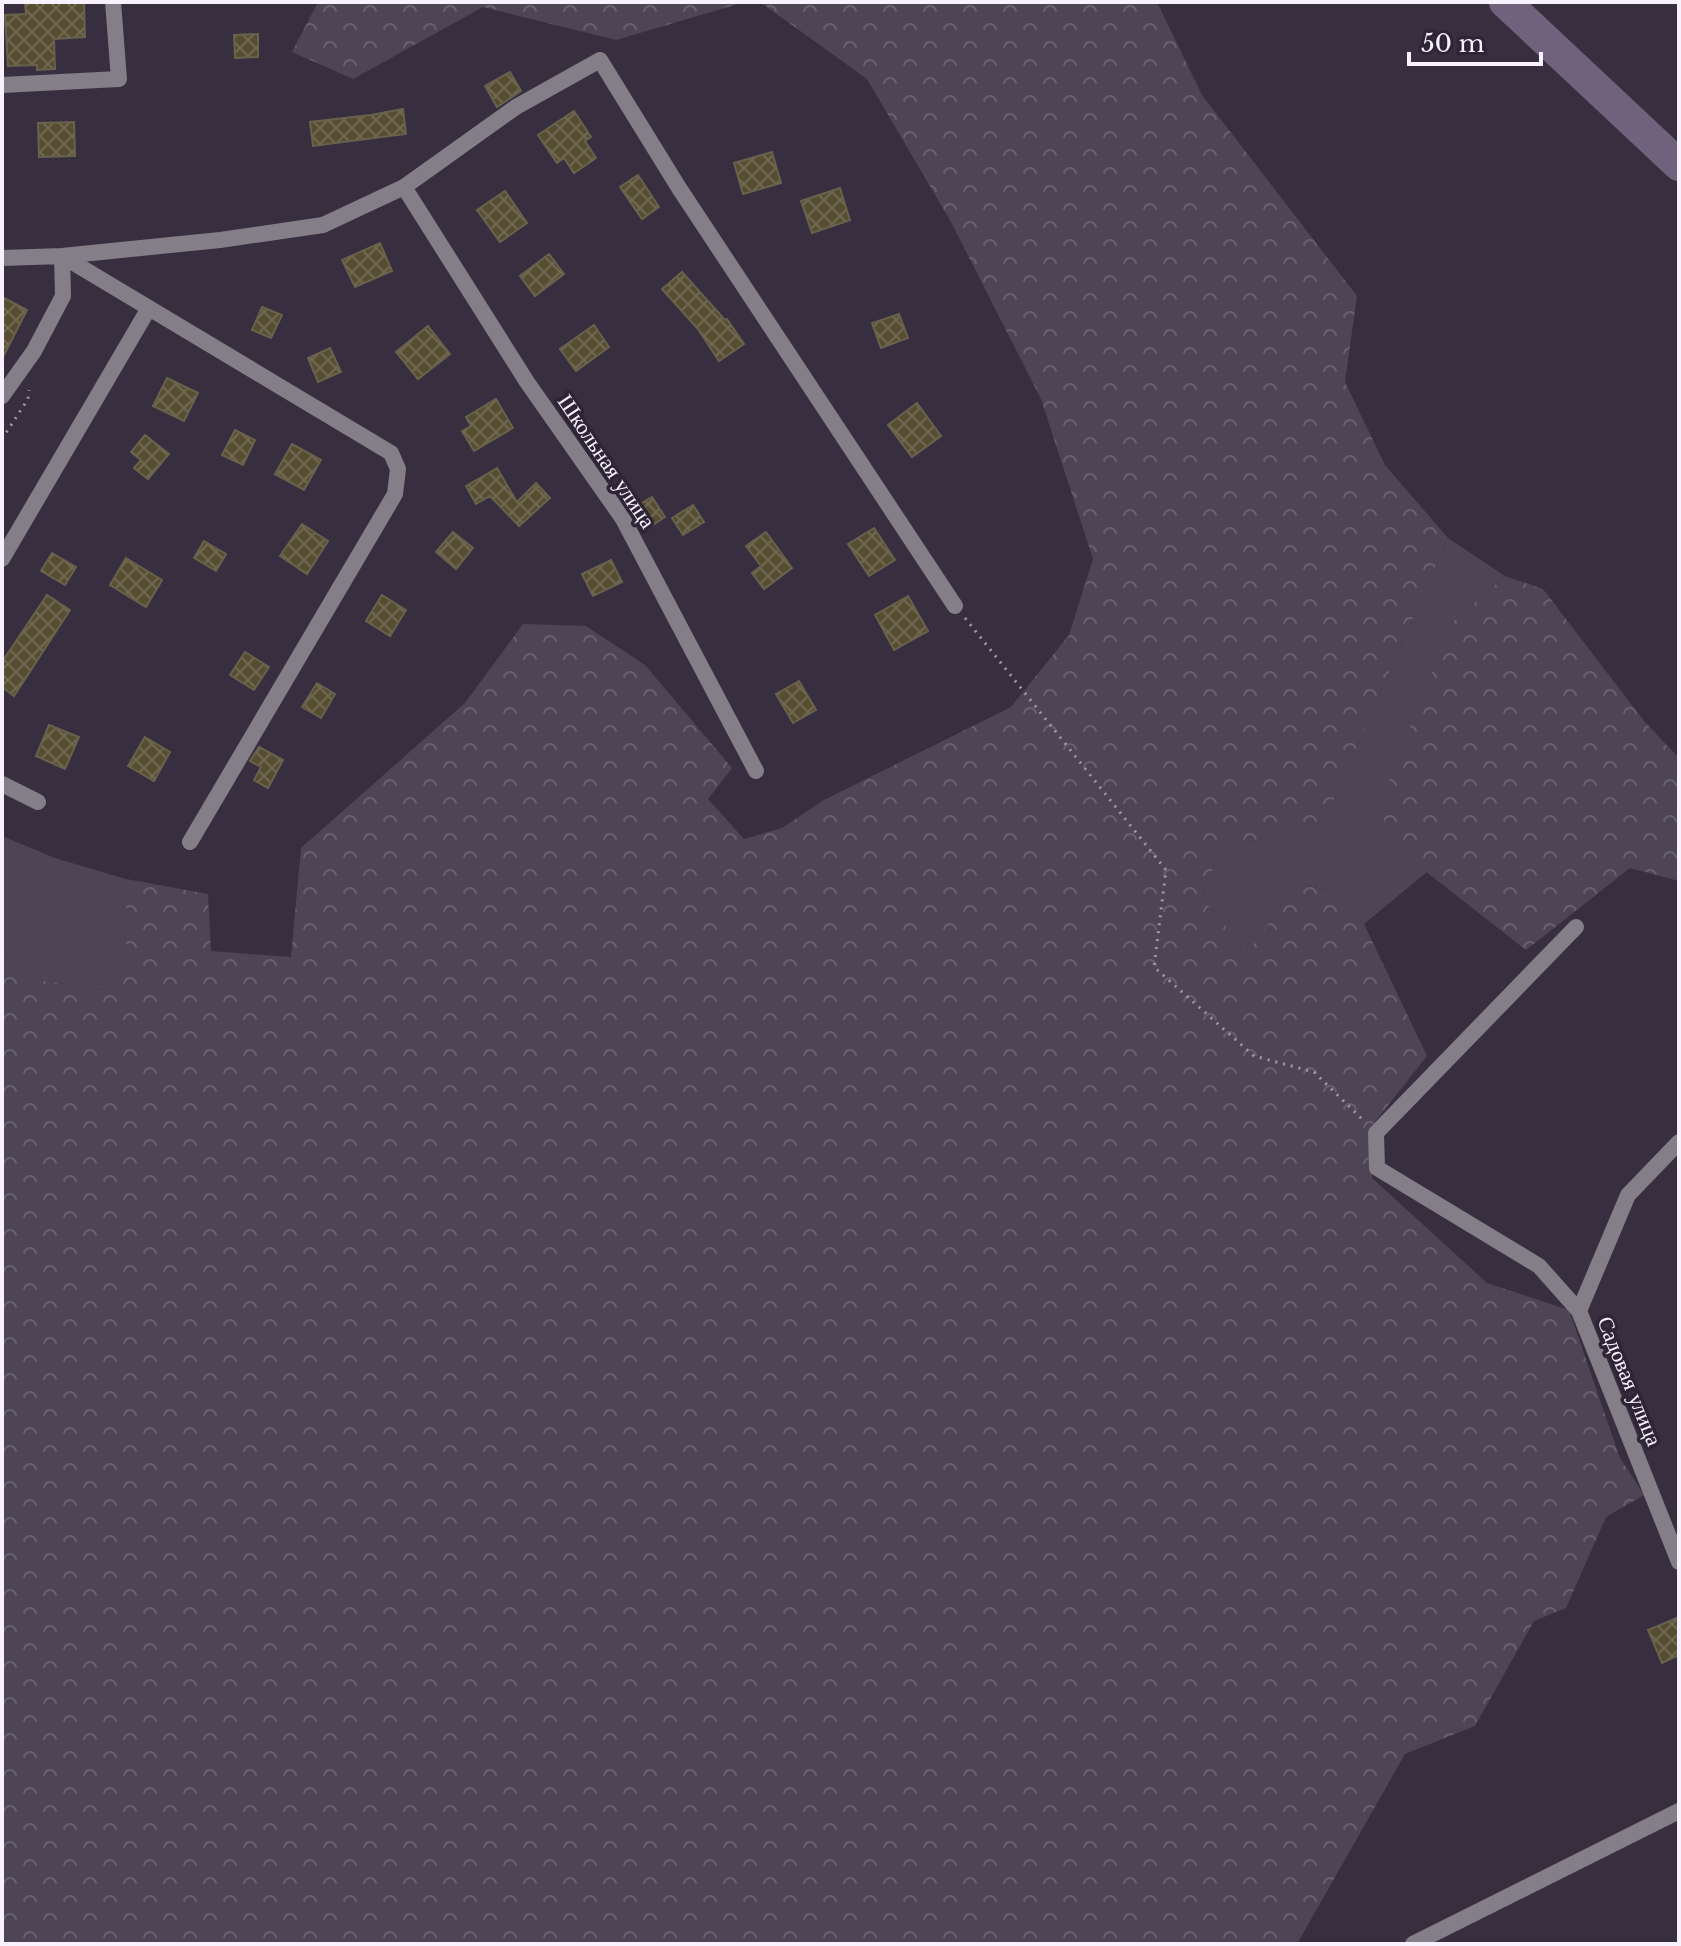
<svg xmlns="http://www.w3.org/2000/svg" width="1681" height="1946" font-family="'Libre Baskerville',serif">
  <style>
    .grass { fill: #4d4555 }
    .forest { fill: url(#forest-crowns) }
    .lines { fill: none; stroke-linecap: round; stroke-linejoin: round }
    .river { stroke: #70617c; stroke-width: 32 }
    .building { fill: url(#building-cross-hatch); stroke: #68624d; stroke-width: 2 }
    .path { stroke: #a099a7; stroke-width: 3; stroke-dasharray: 2 6; stroke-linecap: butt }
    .minor { stroke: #837e87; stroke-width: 16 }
    .labels { text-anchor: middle; stroke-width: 7; stroke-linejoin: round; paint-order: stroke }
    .street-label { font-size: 22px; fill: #f8f2fe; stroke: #2d2435 }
  </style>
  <defs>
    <pattern id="forest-crowns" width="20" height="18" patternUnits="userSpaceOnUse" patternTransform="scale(2)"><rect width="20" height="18" fill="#4d4555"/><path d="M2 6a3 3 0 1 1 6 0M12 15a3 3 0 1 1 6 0" fill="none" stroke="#67606e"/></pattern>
    <pattern id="building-cross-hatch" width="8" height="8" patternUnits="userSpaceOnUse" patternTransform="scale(2)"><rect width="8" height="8" fill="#574e32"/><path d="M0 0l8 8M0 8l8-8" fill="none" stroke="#706851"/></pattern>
  </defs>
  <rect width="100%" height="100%" fill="#372e3f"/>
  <path class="grass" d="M1448,538L1505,576L1451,623L1388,842L1427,872L1364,924L1328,890L1297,884L1248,953L1202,898L1220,850L1325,820Z
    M2,836L55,858L126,879V965L102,990L24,977L2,950Z"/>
  <path class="forest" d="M318,2H745L616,40L483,7L353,79L292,52Z
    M760,2H1157L1202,95L1357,296L1345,382L1385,465L1448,538L1325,820L1220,850L1202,898L1248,952L1297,884L1328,890L1364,924L1427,1056L1370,1128L1372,1178L1487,1283L1569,1310L1620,1458L1644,1495L1606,1517L1566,1608L1534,1621L1475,1726L1405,1754L1297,1944H2V950L24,977L102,990L126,965V879L208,894L211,951L291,957L301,848L465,703L523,624L586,626L645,665L732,768L708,799L744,839L782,828L822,801L1011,707L1069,635L1093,559L1041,399L951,222L867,79Z
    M1505,576L1543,589L1644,721L1679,758V881L1630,868L1526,950L1388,842L1381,801L1451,623Z"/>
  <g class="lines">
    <path class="river" d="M1505,2L1679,165"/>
  </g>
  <path class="building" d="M25,2H84L85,37L54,39L55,69L37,70V65L8,66L5,15L26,14Z
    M258,34V57L235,58L234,35Z
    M510,72L521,91L497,107L485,86Z
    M403,109L406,134L313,146L310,122L371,115Z
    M574,111L591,137L585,141L596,158L574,173L564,158L557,163L538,135Z
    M74,122L75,156L39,157L38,123Z
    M772,152L781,183L743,194L734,163Z
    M638,175L659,207L642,219L620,187Z
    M840,188L850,220L812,233L801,201Z
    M505,191L527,223L500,242L477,210Z
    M380,243L392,271L355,287L342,260Z
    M549,254L564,274L535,296L520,276Z
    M682,272L725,320L727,319L744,344L719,361L698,329L662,289Z
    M2,297L27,310L2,359Z
    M262,307L282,315L271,338L252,330Z
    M899,314L908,338L881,348L872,323Z
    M594,325L609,347L576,371L560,349Z
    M428,326L450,354L418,379L396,352Z
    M330,348L341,372L318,382L308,358Z
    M167,378L198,393L184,421L153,406Z
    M496,399L513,428L474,451L462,431L471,426L466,417Z
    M917,403L941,436L912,457L888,425Z
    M235,430L255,440L243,465L222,455Z
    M145,435L169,454L148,479L134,468L141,460L131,452Z
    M292,444L321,460L304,490L275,474Z
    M497,468L517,502L536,483L550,498L519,526L490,496L476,504L466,486Z
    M652,497L665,517L648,528L635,507Z
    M693,505L704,522L683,535L672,518Z
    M302,524L328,541L307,574L280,556Z
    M874,528L895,560L869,576L848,544Z
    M453,532L473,548L456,569L436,552Z
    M766,532L792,568L764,589L752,573L761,566L746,546Z
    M204,541L226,554L216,571L194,558Z
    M52,553L76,567L65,585L41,571Z
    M126,558L162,580L146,607L110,585Z
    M611,560L622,582L593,596L582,574Z
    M47,595L70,610L14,696L2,687V662Z
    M382,595L406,610L390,636L366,621Z
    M908,596L928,631L894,650L875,615Z
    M245,652L269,667L254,690L230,675Z
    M799,681L816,710L793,723L776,694Z
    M317,683L335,694L321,718L302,707Z
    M49,725L79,737L65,769L36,756Z
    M145,737L170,752L154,781L128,766Z
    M259,747L283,760L268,788L254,780L261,767L250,761Z
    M1679,1617V1655L1662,1663L1648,1630Z"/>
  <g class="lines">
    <path class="path" d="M2,439L28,399L29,390
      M965,618L1166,870L1154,967L1254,1056L1314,1072L1363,1120"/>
    <path class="minor" d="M2,85L119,79L113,2
      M404,187L527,382L623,519L756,771
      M2,258L62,256L220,240L323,225L404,187L516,107L600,60L679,188L955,606
      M2,396L34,351L63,296L62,256L391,453L398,469L395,494L190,842
      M2,559L149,308
      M2,784L38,802
      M1576,927L1376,1133L1377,1168L1539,1266L1579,1311
      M1679,1142L1628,1195L1579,1311L1679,1562
      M1413,1944L1679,1811"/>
  </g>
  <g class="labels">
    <g class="street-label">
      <text transform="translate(607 461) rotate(56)" y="8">Школьная улица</text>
      <text transform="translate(1630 1381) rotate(68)" y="8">Садовая улица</text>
    </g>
  </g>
  <rect width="1681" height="1946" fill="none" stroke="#f8f2fe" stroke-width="8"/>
  <path d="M1409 52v12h132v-12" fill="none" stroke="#f8f2fe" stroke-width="4"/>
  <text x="1421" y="52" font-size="24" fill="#f8f2fe" stroke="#2d2435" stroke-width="6" paint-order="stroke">50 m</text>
</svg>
